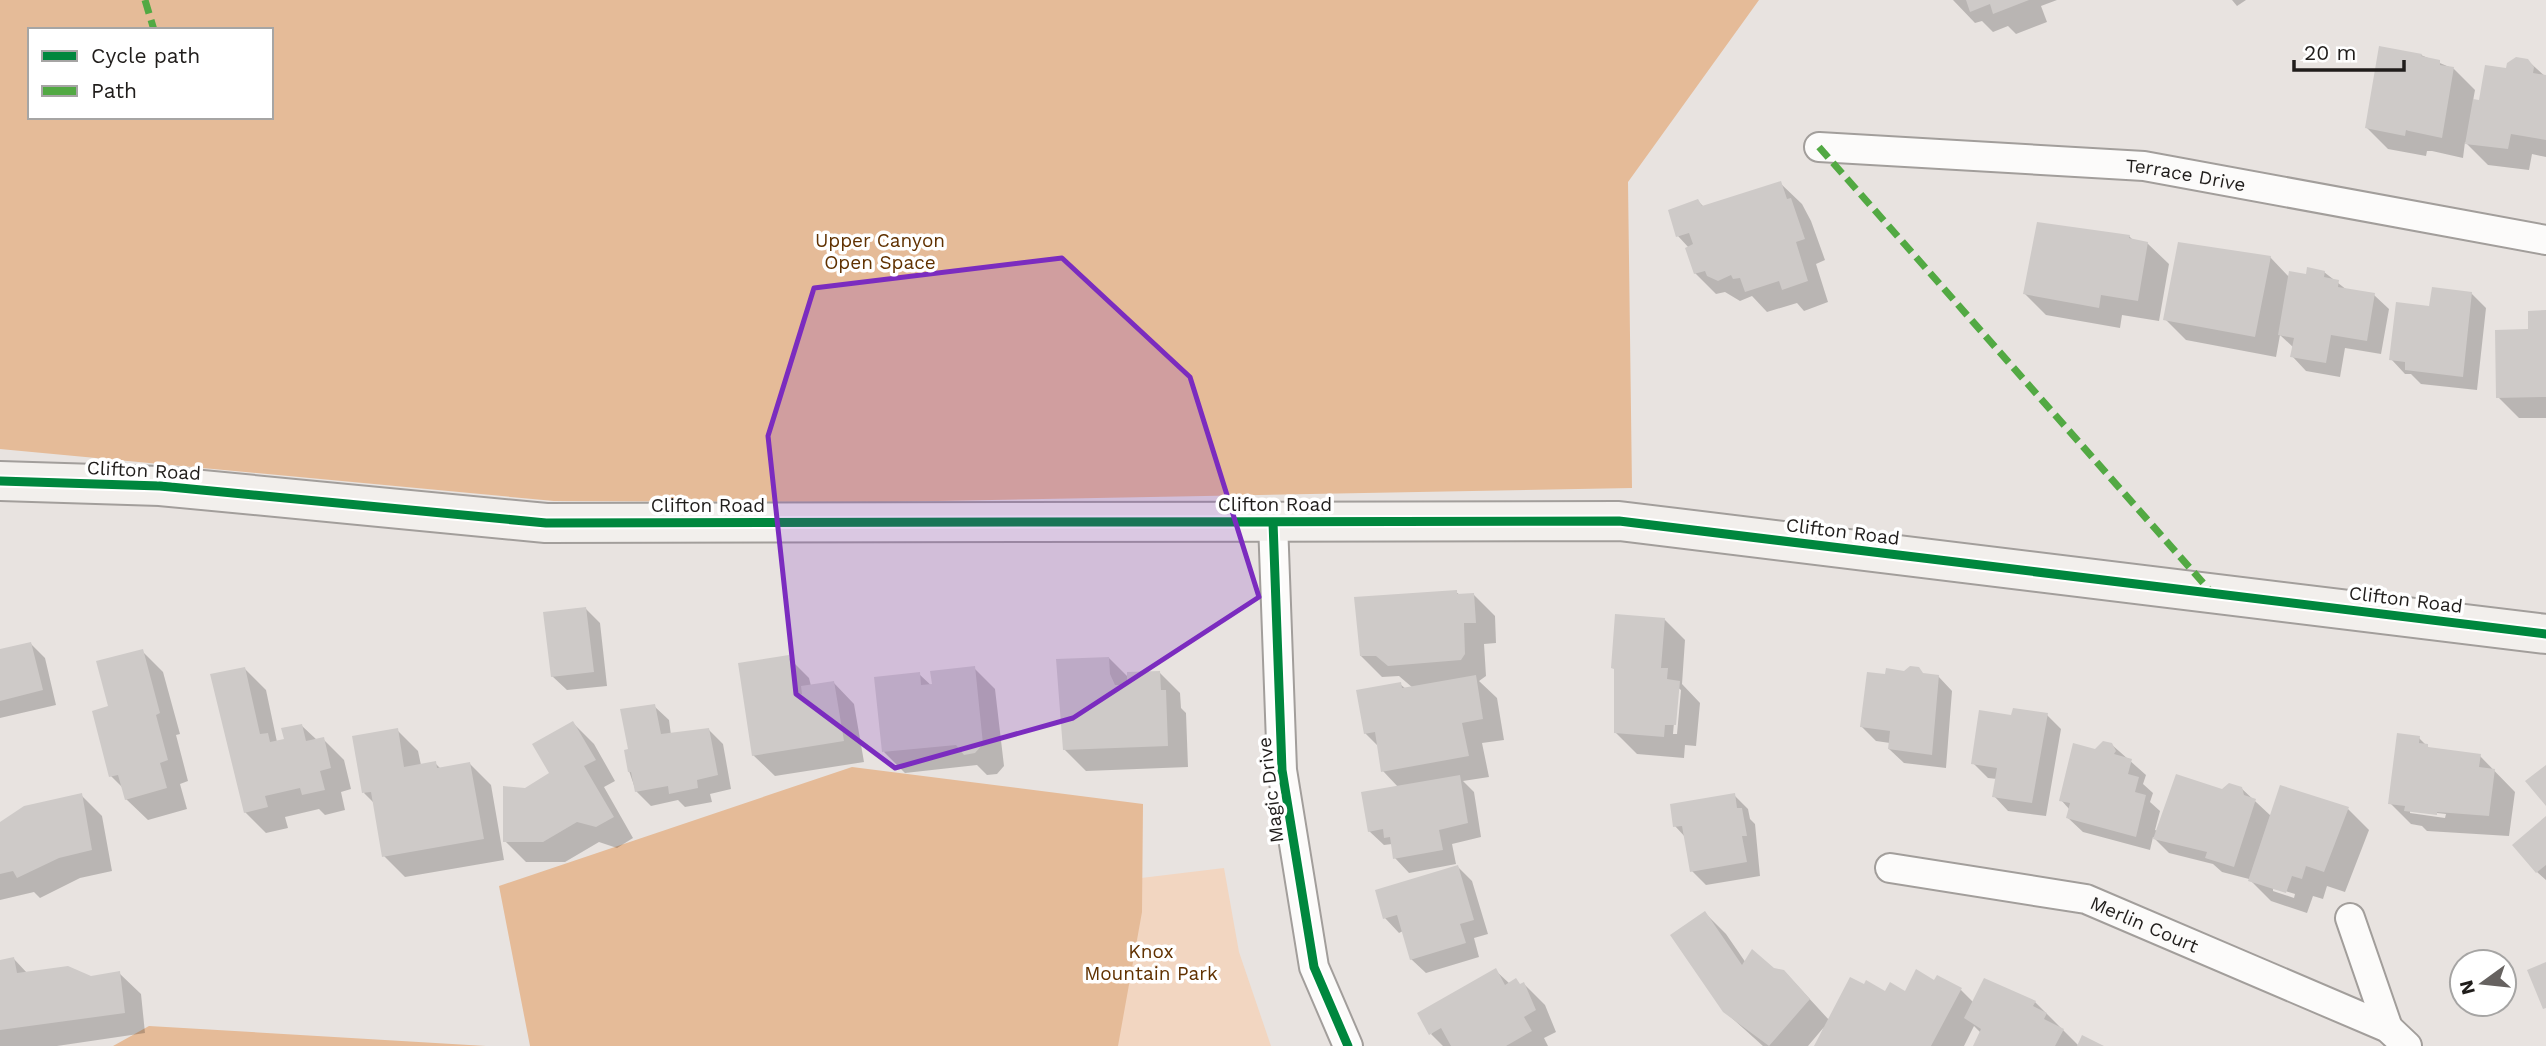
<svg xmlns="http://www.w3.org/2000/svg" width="2546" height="1046" font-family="'Work Sans',sans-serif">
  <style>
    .green { fill: #f2d6c1 }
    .forest { fill: #e5bb98; fill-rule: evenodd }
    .shadow { fill: #0003; fill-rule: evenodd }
    .building { fill: #cecac8 }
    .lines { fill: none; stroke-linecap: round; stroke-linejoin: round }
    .street-casing { stroke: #a29e9b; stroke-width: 32 }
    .secondary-casing { stroke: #a29e9b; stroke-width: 42 }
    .street { stroke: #fcfbfa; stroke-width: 28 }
    .secondary { stroke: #f2efec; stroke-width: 38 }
    .quiet { stroke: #52a943; stroke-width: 7; stroke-dasharray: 14 7; stroke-linecap: butt }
    .cycleway-casing { stroke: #fff; stroke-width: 13 }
    .cycleway { stroke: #00873e; stroke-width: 9 }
    .marked { fill: #7b2cbf; fill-opacity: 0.2; stroke: #7b2cbf; stroke-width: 5; stroke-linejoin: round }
    .labels { text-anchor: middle; stroke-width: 7; stroke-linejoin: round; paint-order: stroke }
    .street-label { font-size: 19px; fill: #201d1b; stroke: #fff }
    .park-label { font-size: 19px; fill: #603100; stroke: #fff }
  </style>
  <rect width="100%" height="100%" fill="#e8e3e0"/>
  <path class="green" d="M1224,868L1239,952L1271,1046H1044L1025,892Z"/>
  <path class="forest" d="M0,0H1759L1628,182L1632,488L885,502L554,501L0,449ZM30,30H271V117H30Z
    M852,767L1143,804L1142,912L1118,1046H530L499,886Z
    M149,1026L486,1046H113Z"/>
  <path class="shadow" d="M1953,0H2057L2041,6L2047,22L2016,34L2008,26L1993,32L1982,21L1975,23Z
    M2232,0H2246L2237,6Z
    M2421,55L2454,69L2475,90L2473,101L2480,102L2508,70L2527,60L2546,77V157L2532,154L2529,170L2488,165L2465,142L2463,158L2432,151H2427L2426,156L2388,149L2367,128Z
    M1780,183L1802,204L1811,221L1825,260L1816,264L1828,302L1804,311L1797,303L1767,312L1752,296L1740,301L1725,292L1716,294L1695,273L1689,248L1678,236L1698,201L1704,207Z
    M2129,236L2134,241L2147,243L2169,264L2159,321L2122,315L2120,328L2046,315L2025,294Z
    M2270,257L2289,277L2324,272L2347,290L2374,295L2389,309L2381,354L2345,348L2340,377L2306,371L2292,356L2294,348L2280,335L2276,357L2186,340L2165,319Z
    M2471,293L2486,308L2477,390L2421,384L2411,374H2405L2391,359L2431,307Z
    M2546,312V418H2519L2498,397L2530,331Z
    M1456,592L1460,595H1474L1495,616L1496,643L1484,644L1486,676L1479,681L1497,698L1504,740L1482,743L1489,777L1463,781L1474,792L1481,837L1452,844L1456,864L1409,873L1395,858L1392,844L1384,845L1369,831L1399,788L1383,771L1379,747L1365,733L1400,684L1406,689L1413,688L1399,676L1382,677L1361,656Z
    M586,609L600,623L607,686L567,690L552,676Z
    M1664,619L1685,640L1682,684L1700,703L1696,746L1685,745L1684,758L1637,754L1616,733ZM1677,687L1681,690L1677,734H1673Z
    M31,644L45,658L56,705L0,718V651Z
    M142,651L163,672L180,734L176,735L188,781L180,784L187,809L148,820L126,799L124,789L111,776L110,708Z
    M788,657L809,678L811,686L833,682L854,704L864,762L775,776L753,755Z
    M1109,658L1129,678L1159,672L1180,693L1181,708L1186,713L1188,767L1086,771L1064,749Z
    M244,668L266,690L277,742L286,741L302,726L317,740L323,739L344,760L351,789L341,792L345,810L325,815L319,809L285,817L288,828L266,833L245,812Z
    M974,668L995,689L1004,766L997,774L987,775L977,765L905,773L884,752L919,674L934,688Z
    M1925,675L1938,676L1952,691L1946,768L1904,763L1889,749L1890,743L1876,741L1862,727Z
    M654,706L669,720L671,735L708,729L723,744L731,789L710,794L712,802L685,807L678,800L651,806L636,791L629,771L630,750Z
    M2047,715L2061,729L2046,816L2008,811L1994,796L1997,779L1988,778L1973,763L2013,717Z
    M573,723L594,744L615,781L604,787L633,838L617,848L599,842L565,862H526L505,841L525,789L551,774Z
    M397,730L418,751L421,765L435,763L441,769L470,764L491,785L504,860L405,877L384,856L374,803L364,793Z
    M2419,738L2431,750L2480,756L2515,792L2509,836L2427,831L2422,826L2411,824L2390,803ZM2410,810L2446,814L2445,818L2410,813Z
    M2111,744L2146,775L2143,784L2153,793L2150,802L2160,811L2155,830L2158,831L2222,791L2241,788L2271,816L2348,809L2369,830L2345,892L2327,886L2323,899L2313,896L2307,913L2271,901L2249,879L2222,872L2213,864L2169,853L2153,837L2150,850L2083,832L2068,818L2070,810L2061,800L2095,751ZM2273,887L2295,894L2294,898L2273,891Z
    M81,795L102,816L112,871L80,878L40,898L34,892L0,900V824Z
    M1734,795L1748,809L1750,819L1755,824L1760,876L1706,885L1692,871L1686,838L1675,826Z
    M2546,818V880L2537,872Z
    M1458,867L1472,881L1488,934L1474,938L1479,957L1426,973L1411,959L1403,931L1399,933L1385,918Z
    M1705,913L1726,934L1746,963L1784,971L1829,1020L1886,994H1906L1935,983L1961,990L1974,1003L2035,1002L2079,1046H1975L1981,1033L1974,1026L1964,1046H1816L1824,1027L1808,1046H1763L1724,1011Z
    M14,959L28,974L91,977L119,973L141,994L145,1033L57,1046H0V961Z
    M1495,970L1510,984H1524L1545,1005L1556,1032L1544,1038L1548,1046H1443L1431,1034Z"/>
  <path class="building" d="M1966,0H2029L1993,14L1990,4L1970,12Z
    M2379,46L2422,54L2421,56L2440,60V65L2454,67L2442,138L2409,131L2406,130L2405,136L2365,128Z
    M2516,57L2528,59L2534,67L2533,73L2546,75V140L2511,134L2508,149L2465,144L2473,99L2479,100L2485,65L2506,68L2507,63Z
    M1781,181L1787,199L1791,198L1805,239L1796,242L1808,281L1782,290L1779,281L1745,292L1740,278L1733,279L1731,275L1718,281L1707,276L1705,271L1694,274L1685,248L1693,244L1689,233L1676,237L1668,210L1698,199L1702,206Z
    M2037,222L2130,235L2129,238L2148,242L2138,301L2101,295L2099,308L2023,294Z
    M2178,242L2271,256L2255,337L2163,320Z
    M2307,267L2325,271L2324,277L2339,280L2338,287L2375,293L2367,341L2331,335L2326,363L2290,357L2294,338L2278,335L2289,271L2306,274Z
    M2432,287L2472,292L2463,377L2405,370V362L2389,360L2396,302L2429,306Z
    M2546,310V397L2496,398L2495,330L2528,329V311Z
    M1457,590V594L1474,593L1476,623H1464L1465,654L1461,660L1388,666L1376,656H1360L1354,597Z
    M586,607L594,672L551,677L543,612Z
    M1615,614L1665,618L1661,668H1668L1667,679L1680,681L1676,725H1665L1664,737L1614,733V669L1611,668Z
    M31,642L43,690L0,701V649Z
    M143,649L160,713L156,715L168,760L160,763L167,788L125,800L118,775L109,777L92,711L108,706L96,661Z
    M789,655L795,695L802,694L801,686L834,681L844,741L752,756L738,663Z
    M1109,657L1110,674L1115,685H1127V672L1160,671L1161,690H1166L1168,746L1063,750L1056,659Z
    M975,666L983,744L975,753L964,755L956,745L882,752L874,677L920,672L921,685L932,684L930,671Z
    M1910,666L1919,667L1923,673L1939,675L1932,755L1888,749L1890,731L1860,727L1867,672L1885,674L1886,668L1904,671Z
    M245,667L260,734L268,733L270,742L284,739L281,728L302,724L306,741L324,737L331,768L320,771L325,790L302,795L300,788L265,796L268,807L244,813L210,674Z
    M1476,675L1483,719L1462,723L1469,756L1381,772L1375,732L1364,734L1356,690L1401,682L1402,688Z
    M655,704L661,734L709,728L718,775L697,780L698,788L669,794L668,786L635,792L631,772H628L624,750L628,749L620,709Z
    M2013,708L2048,713L2032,803L1992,797L1997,768L1971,764L1979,710L2011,715Z
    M573,721L596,760L584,766L614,817L596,827L577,822L543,842H503V786L525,788L549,773L532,744Z
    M398,728L404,767L436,761L437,768L470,762L484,839L382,857L371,792L362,793L352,736Z
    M2397,733L2420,736L2419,743L2428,744V747L2481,754L2479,767L2495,769L2489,816L2437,812V815L2404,811L2405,806L2388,804Z
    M2103,741L2112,743L2116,751L2114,754L2132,759L2128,774L2139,777L2135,792L2146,795L2136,837L2066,818L2070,803L2059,801L2073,743L2095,749Z
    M2546,765V806L2525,781Z
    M2176,774L2222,789L2229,783L2242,787L2244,795L2256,799L2234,867L2205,858L2207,852L2153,839Z
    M1460,775L1468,823L1439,830L1443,850L1393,859L1390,837L1384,838L1383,829L1368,832L1361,792Z
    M2280,785L2349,807L2324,872L2306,866L2302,879L2292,876L2286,893L2248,881Z
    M82,793L92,850L59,858L17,878L13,871L0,874V822L24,806Z
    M1735,793L1737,808H1742L1747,836H1742L1747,862L1690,872L1682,826L1673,827L1670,804Z
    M2546,816V865L2536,873L2512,845Z
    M1458,865L1474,920L1460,924L1466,943L1410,960L1397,915L1383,919L1375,890Z
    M1705,911L1742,965L1752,949L1774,968L1784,970L1810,999L1769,1046L1723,1012L1670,935Z
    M14,957L17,973L68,966L91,976L120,971L125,1013L0,1030V960Z
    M2546,962V1008L2543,1009L2527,970Z
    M1496,968L1505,985L1516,978L1520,984L1524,982L1536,1010L1524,1017L1532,1031L1506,1046H1451L1441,1028L1429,1035L1417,1013Z
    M1916,969L1934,980L1937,975L1962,988L1931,1046H1814L1850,977L1864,984L1866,980L1885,991L1890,982L1905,991Z
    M1984,978L2036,1001L2033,1006L2047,1013L2044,1019L2064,1029L2055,1046H1973L1981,1029L1964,1018Z
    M2082,1035L2104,1046H2077Z"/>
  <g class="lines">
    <g class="street-casing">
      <g id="street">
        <path id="s1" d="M1819,147L2144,166L2546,240"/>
        <path d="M1273,522L1282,770L1314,967L1348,1046"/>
        <path id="s2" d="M1890,868L2086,899L2388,1028L2407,1046"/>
        <path d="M2350,918L2388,1028"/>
      </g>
    </g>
    <g class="secondary-casing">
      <path id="secondary" d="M0,481L160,486L546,523L1619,521L2546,634"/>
    </g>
    <use href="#street" class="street"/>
    <use href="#secondary" class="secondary"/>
    <path class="quiet" d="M145,0L154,30
      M1819,147L2212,593"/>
    <g class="cycleway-casing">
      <path id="cycleway" d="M0,481L160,486L546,523L1619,521L2546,634
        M1273,522L1282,770L1314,967L1348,1046"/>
    </g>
    <use href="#cycleway" class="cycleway"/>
  </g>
  <path class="marked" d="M1062,258L1190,377L1259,597L1073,718L895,768L796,694L768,436L814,288Z"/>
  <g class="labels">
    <g class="street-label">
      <text dy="7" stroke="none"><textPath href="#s1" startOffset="368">Terrace Drive</textPath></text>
      <text transform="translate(144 470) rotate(3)" y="7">Clifton Road</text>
      <text x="1275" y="511">Clifton Road</text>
      <text x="708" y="512">Clifton Road</text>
      <text transform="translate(1843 531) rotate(7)" y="7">Clifton Road</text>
      <text transform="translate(2406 599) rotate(7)" y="7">Clifton Road</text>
      <text transform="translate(1270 790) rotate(-97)" y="7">Magic Drive</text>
      <text dy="7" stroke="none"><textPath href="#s2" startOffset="262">Merlin Court</textPath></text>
    </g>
    <g class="park-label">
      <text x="880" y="247">Upper Canyon<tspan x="880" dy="22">Open Space</tspan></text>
      <text x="1151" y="958">Knox<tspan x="1151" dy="22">Mountain Park</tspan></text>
    </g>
  </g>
  <rect x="28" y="28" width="245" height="91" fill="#ffffff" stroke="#a6a5a4" stroke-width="2"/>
  <rect x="42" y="51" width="35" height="10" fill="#00873e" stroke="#a6a5a4" stroke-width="2"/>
  <text x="91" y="63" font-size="21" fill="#201d1b">Cycle path</text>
  <rect x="42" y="86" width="35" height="10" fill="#52a943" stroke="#a6a5a4" stroke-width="2"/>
  <text x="91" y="98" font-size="21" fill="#201d1b">Path</text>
  <g transform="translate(2483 983) rotate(255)"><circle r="33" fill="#ffffff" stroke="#a6a5a4" stroke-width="2"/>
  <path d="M0-5L12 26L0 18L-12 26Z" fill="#666260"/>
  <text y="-10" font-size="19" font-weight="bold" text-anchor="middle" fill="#201d1b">N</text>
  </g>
  <path d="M2294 60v10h110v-10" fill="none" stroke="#201d1b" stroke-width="3.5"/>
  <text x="2304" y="60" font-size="21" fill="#201d1b" stroke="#ffffff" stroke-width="5" paint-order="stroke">20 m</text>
</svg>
